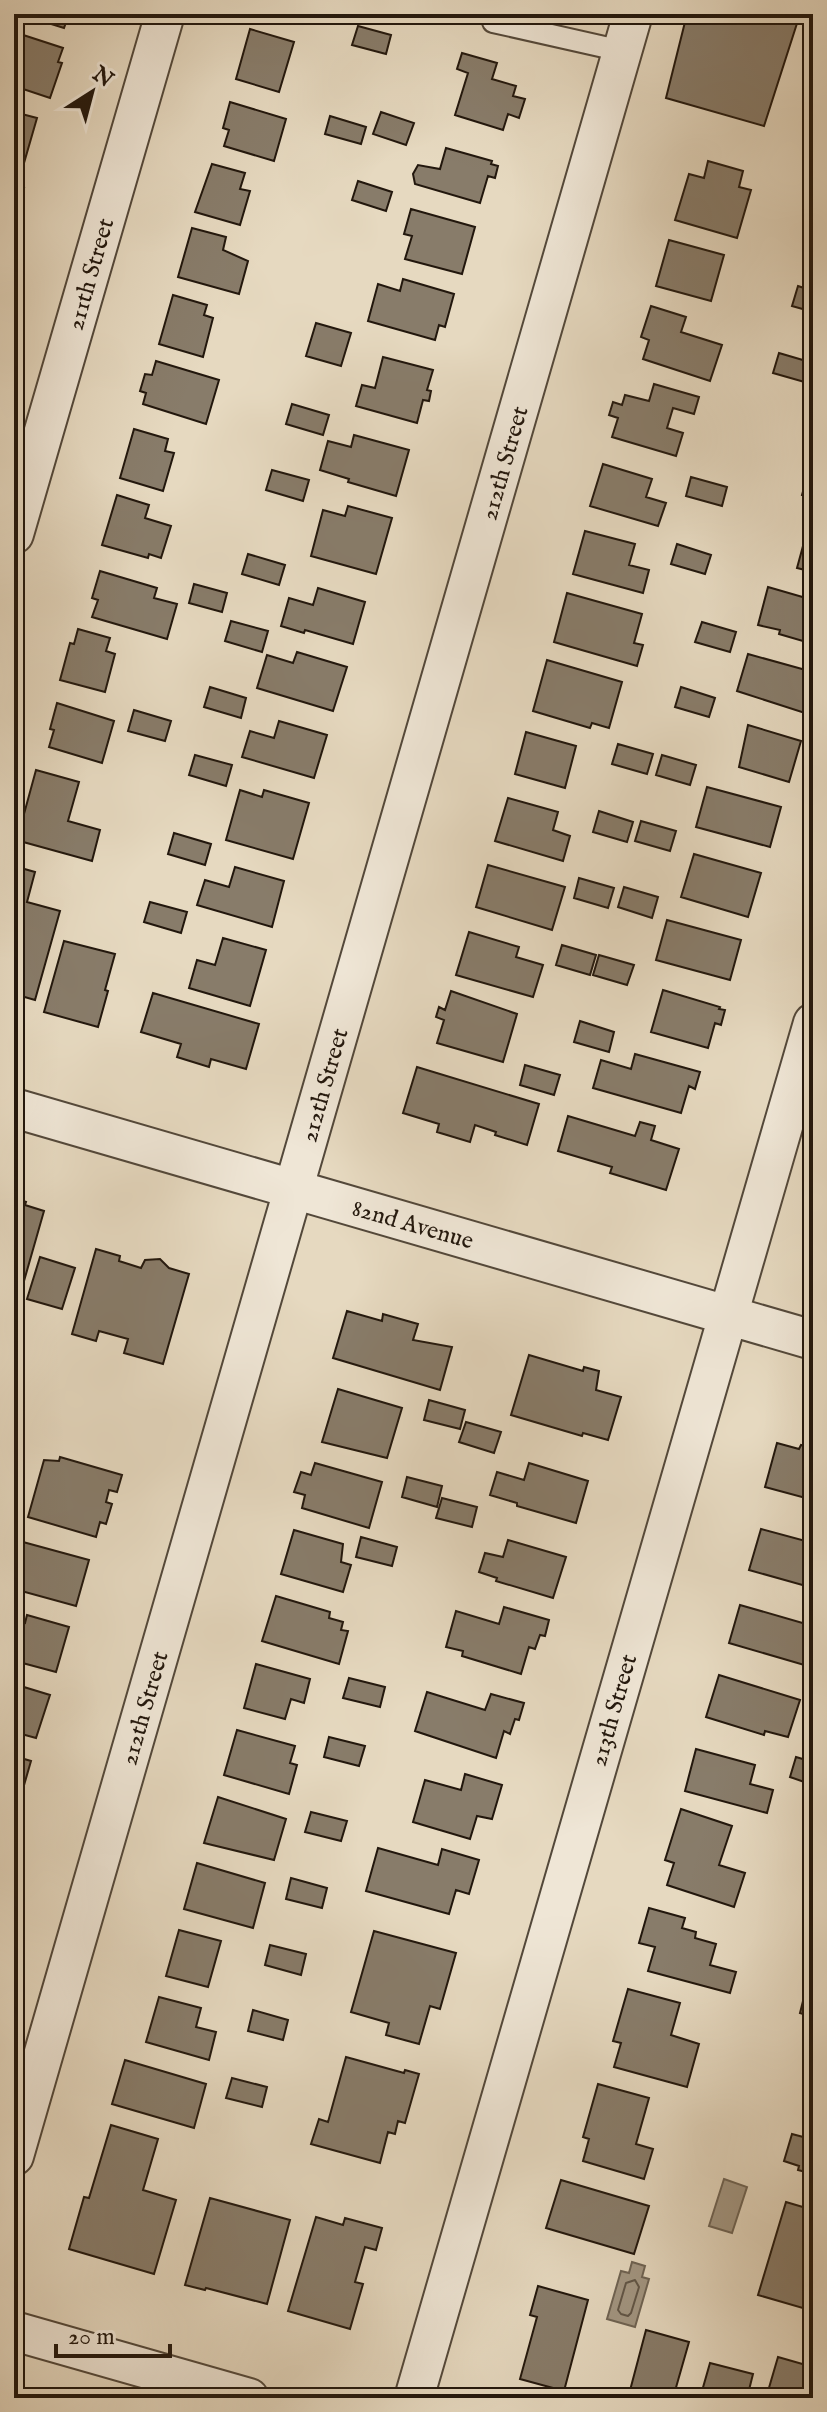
<svg xmlns="http://www.w3.org/2000/svg" width="827" height="2412" font-family="'IM FELL English',serif">
  <style>
    .water { fill: #a39783; stroke: #6f6454; stroke-width: 2 }
    .lines { fill: none; stroke-linecap: round; stroke-linejoin: round }
    .shore { stroke: #625748; stroke-width: 2 }
    .building { fill: #887c6a; stroke: #22170d; stroke-width: 2 }
    .service-casing { stroke: #53483a; stroke-width: 24 }
    .minor-casing { stroke: #53483a; stroke-width: 42 }
    .service { stroke: #efe6d6; stroke-width: 20 }
    .minor { stroke: #efe6d6; stroke-width: 38 }
    .labels { text-anchor: middle; stroke-width: 6; stroke-linejoin: round; paint-order: stroke }
    .street-label { font-size: 24px; fill: #22170d; stroke: #efe6d6 }
  </style>
  <rect width="100%" height="100%" fill="#e6d9c0"/>
  <filter id="stains"><feTurbulence type="fractalNoise" baseFrequency=".0025" numOctaves="4"/><feColorMatrix values="0 0 0 0 .2 0 0 0 0 .09 0 0 0 0 .02 0 0 0 .5 -.17"/></filter>
  <radialGradient id="worn" r=".72"><stop offset=".6" stop-color="#630" stop-opacity="0"/><stop offset="1" stop-color="#630" stop-opacity=".3"/></radialGradient>
  <path class="water" d="M724,2179L747,2187L732,2233L709,2226Z
    M632,2262L645,2266L642,2277L649,2279L635,2327L607,2319L621,2271L629,2273Z"/>
  <g class="lines">
    <path class="shore" d="M635,2280L639,2287L631,2313L628,2316L621,2314L618,2310L626,2283Z"/>
  </g>
  <path class="building" d="M19,14H69L64,28Z
    M687,14H800L764,126L666,98Z
    M358,26L391,35L386,54L352,45Z
    M250,29L294,42L279,92L236,79Z
    M14,32L63,48L58,62L62,63L50,98L14,86Z
    M462,53L497,63L492,79L516,86L513,96L525,99L519,118L508,114L503,130L455,115L468,73L457,69Z
    M230,102L286,119L274,161L224,146L229,130L223,128Z
    M14,112L37,118L24,163L14,160Z
    M381,112L414,123L406,145L373,134Z
    M330,116L366,127L361,144L325,134Z
    M446,148L492,161L491,164L498,166L495,178L488,176L480,203L415,184L413,174L418,165L440,169Z
    M708,161L743,171L739,187L751,190L737,238L675,220L689,174L704,178Z
    M212,164L245,173L240,189L250,191L240,225L195,212Z
    M358,181L392,192L386,211L352,200Z
    M14,185L24,188L16,211L14,210Z
    M411,209L475,227L462,274L405,259L412,236L404,234Z
    M192,228L226,237L223,250L248,261L239,294L178,277Z
    M669,240L724,255L711,301L656,286Z
    M403,279L454,294L445,327L439,325L435,340L368,321L378,284L400,291Z
    M798,286L813,291V312L792,306Z
    M173,295L207,305L204,315L213,318L203,357L159,344Z
    M651,306L686,317L681,332L722,345L710,381L643,359L649,340L641,337Z
    M316,323L351,333L341,366L306,356Z
    M779,353L813,363L808,383L773,373Z
    M383,357L433,370L427,390L431,391L429,401L423,400L417,423L356,406L362,385L375,388Z
    M156,361L219,380L206,424L143,404L146,393L140,391L145,374L152,375Z
    M654,384L699,397L694,414L673,408L667,428L683,433L676,456L612,437L618,418L609,415L613,402L622,405L625,395L649,401Z
    M292,404L329,415L323,435L286,424Z
    M134,429L168,439L165,451L174,453L163,491L120,478Z
    M354,435L409,450L396,496L348,482L349,479L320,470L328,441L351,447Z
    M813,455V498L802,495Z
    M603,464L652,479L646,497L666,503L658,526L590,506Z
    M272,470L309,480L303,501L266,490Z
    M691,477L727,487L722,506L686,496Z
    M117,495L149,505L145,518L171,526L161,558L149,554L148,558L102,545Z
    M348,506L392,518L376,574L311,556L323,510L345,516Z
    M809,524L813,525V572L797,568Z
    M585,531L635,544L629,565L649,570L643,593L573,574Z
    M677,544L711,555L705,574L671,564Z
    M248,554L285,565L279,585L242,574Z
    M100,571L157,588L154,598L177,604L167,639L92,617L98,600L92,598Z
    M194,584L227,593L222,612L189,603Z
    M768,587L813,600V644L779,634L780,630L758,625Z
    M318,588L365,602L353,644L305,630L304,633L281,626L289,598L313,605Z
    M567,593L642,614L634,643L643,645L637,666L554,642Z
    M231,621L268,631L262,652L225,641Z
    M702,622L736,632L730,652L695,642Z
    M78,629L110,638L106,651L115,654L105,692L60,680L70,643L74,644Z
    M297,652L347,667L333,711L257,688L267,655L293,663Z
    M748,654L813,672V695L808,714L737,691Z
    M547,660L622,682L609,728L592,723L590,728L533,711Z
    M210,687L246,698L241,718L204,707Z
    M681,687L715,698L709,717L675,707Z
    M57,703L114,721L102,763L49,747L54,730L50,729Z
    M134,710L171,721L165,741L128,731Z
    M279,721L327,735L314,778L242,757L250,731L274,738Z
    M748,725L801,741L789,782L739,767Z
    M526,732L576,746L565,788L515,774Z
    M618,744L653,754L647,774L612,764Z
    M195,755L232,765L226,786L189,775Z
    M662,755L696,765L690,785L656,775Z
    M36,770L79,782L68,821L100,830L92,861L16,840L19,831L15,830L21,812L24,814Z
    M707,787L781,807L770,847L696,827Z
    M240,790L262,797L264,790L309,803L293,859L226,840Z
    M508,798L558,812L553,830L570,836L563,861L495,841Z
    M599,811L633,822L627,842L593,832Z
    M641,821L676,831L670,851L635,841Z
    M174,833L211,844L205,865L168,854Z
    M694,854L761,873L748,917L681,897Z
    M488,865L565,887L552,930L476,907Z
    M14,866L35,872L27,902L60,911L35,1000L14,994Z
    M235,867L284,881L272,927L197,905L205,880L229,887Z
    M579,878L614,888L608,908L574,898Z
    M624,887L658,897L652,918L618,907Z
    M150,902L187,912L181,933L144,922Z
    M667,920L741,940L730,980L656,960Z
    M469,932L519,947L516,957L543,965L533,997L456,975Z
    M223,938L266,950L250,1006L189,988L197,960L215,965Z
    M64,941L115,954L105,990L108,991L98,1027L44,1012Z
    M562,945L596,955L590,975L556,965Z
    M599,955L634,965L627,985L593,975Z
    M663,990L720,1007L719,1009L725,1010L721,1025L715,1023L708,1048L651,1032Z
    M451,991L517,1014L503,1062L437,1043L444,1020L436,1017L439,1007L445,1010Z
    M153,993L259,1024L246,1069L211,1059L209,1067L177,1057L181,1044L141,1032Z
    M580,1021L614,1032L609,1052L574,1042Z
    M635,1054L700,1072L695,1089L689,1086L681,1113L593,1088L601,1060L631,1069Z
    M525,1065L560,1075L554,1095L520,1085Z
    M417,1067L539,1104L527,1145L495,1135L496,1132L475,1125L470,1142L437,1132L439,1124L403,1113Z
    M568,1116L635,1136L640,1122L655,1126L651,1140L679,1149L666,1190L610,1173L612,1167L558,1151Z
    M14,1198L26,1202L25,1205L44,1211L20,1295L14,1293Z
    M96,1249L120,1256L119,1261L141,1268L145,1260L160,1259L169,1268L189,1274L163,1364L124,1353L128,1339L99,1331L96,1341L72,1334Z
    M40,1257L75,1268L62,1309L27,1299Z
    M347,1311L382,1321L383,1314L418,1324L413,1340L452,1347L440,1390L333,1358Z
    M529,1355L583,1371L584,1367L599,1371L596,1390L621,1397L608,1440L583,1433L582,1436L511,1415Z
    M338,1389L402,1408L387,1458L322,1442Z
    M429,1400L465,1410L460,1429L424,1420Z
    M466,1422L501,1432L494,1453L459,1442Z
    M777,1443L799,1449L801,1445L813,1448V1500L765,1487Z
    M60,1457L122,1475L117,1492L109,1490L106,1502L112,1504L106,1524L100,1522L96,1537L28,1517L44,1460L59,1461Z
    M315,1463L382,1482L369,1528L302,1508L305,1495L294,1492L301,1472L311,1475Z
    M529,1463L588,1481L576,1523L517,1506V1503L490,1495L497,1472L524,1480Z
    M407,1477L442,1486L437,1507L402,1497Z
    M442,1498L477,1507L472,1527L436,1518Z
    M761,1529L813,1543V1588L749,1570Z
    M294,1530L343,1544L341,1562L351,1565L343,1592L281,1574Z
    M361,1537L397,1547L392,1566L356,1557Z
    M508,1540L566,1557L553,1598L496,1581L497,1578L479,1572L485,1553L503,1557Z
    M23,1542L89,1560L76,1606L14,1589V1575Z
    M276,1596L330,1612L329,1618L343,1622L341,1630L348,1631L339,1664L262,1641Z
    M740,1605L813,1626L811,1667L729,1643Z
    M504,1607L549,1620L545,1636L540,1635L535,1649L529,1647L521,1674L462,1656L463,1651L446,1647L456,1611L499,1624Z
    M27,1615L69,1627L56,1672L15,1661L19,1645L14,1644V1620L25,1623Z
    M256,1664L310,1679L304,1703L291,1699L285,1719L244,1708Z
    M719,1675L800,1700L788,1737L765,1731L764,1735L706,1717Z
    M349,1678L385,1687L380,1707L343,1698Z
    M14,1684L50,1695L36,1738L14,1732Z
    M427,1692L485,1710L491,1694L524,1703L519,1720L515,1719L510,1734L504,1731L496,1758L415,1731Z
    M237,1730L295,1746L290,1763L297,1765L289,1794L224,1775Z
    M329,1737L365,1746L359,1766L324,1757Z
    M696,1749L755,1765L750,1784L773,1790L767,1813L685,1791Z
    M14,1756L31,1761L18,1806L14,1805Z
    M796,1757L813,1762V1785L790,1777Z
    M465,1774L502,1785L492,1819L477,1816L470,1839L413,1822L425,1780L461,1790Z
    M218,1797L286,1819L274,1860L204,1843Z
    M681,1809L732,1826L719,1865L745,1873L734,1907L667,1885L674,1863L665,1860Z
    M311,1812L347,1821L341,1841L305,1832Z
    M378,1848L438,1865L442,1849L479,1860L469,1894L456,1890L449,1914L366,1891Z
    M197,1863L265,1883L253,1928L184,1909Z
    M291,1878L327,1888L322,1908L286,1899Z
    M649,1908L685,1918L682,1928L696,1932L695,1938L716,1944L710,1965L736,1972L730,1993L648,1971L655,1947L639,1943Z
    M179,1930L221,1941L208,1987L166,1976Z
    M374,1931L456,1953L440,2009L430,2006L419,2044L386,2035L389,2023L351,2012Z
    M270,1945L306,1954L301,1975L265,1965Z
    M628,1989L680,2003L671,2035L699,2044L687,2087L614,2067L621,2043L613,2041Z
    M805,1993L813,1996V2017L800,2013Z
    M159,1997L201,2008L196,2027L216,2032L209,2060L146,2042Z
    M253,2010L288,2020L283,2040L248,2031Z
    M346,2057L404,2073L405,2070L419,2074L405,2123L398,2121L395,2134L388,2132L380,2163L311,2144L319,2119L328,2122Z
    M125,2060L206,2084L194,2128L112,2104Z
    M232,2078L267,2087L262,2107L226,2098Z
    M598,2084L649,2098L636,2144L653,2149L644,2179L583,2161L589,2139L583,2137Z
    M813,2116V2174L798,2170L799,2166L784,2161L792,2134L807,2138Z
    M111,2125L158,2139L143,2190L176,2200L154,2274L69,2249L84,2197L89,2198Z
    M561,2180L649,2206L634,2254L546,2228Z
    M210,2198L290,2220L267,2304L206,2288L205,2290L185,2285Z
    M786,2202L813,2210V2311L758,2295Z
    M316,2217L343,2225L345,2218L382,2228L376,2250L365,2247L355,2282L363,2284L350,2329L288,2311Z
    M538,2286L588,2300L564,2391L520,2379L537,2317L530,2315Z
    M646,2330L689,2342L673,2398H628Z
    M778,2357L813,2367V2382L808,2398H766Z
    M710,2363L753,2374L747,2398H700Z"/>
  <g class="lines">
    <g class="service-casing">
      <path id="service" d="M493,22L622,51"/>
    </g>
    <g class="minor-casing">
      <path id="minor" d="M14,534L165,14
        M14,1108L813,1340
        M14,2156L633,14
        M14,2331L249,2398
        M414,2398L813,1023"/>
    </g>
    <use href="#service" class="service"/>
    <use href="#minor" class="minor"/>
  </g>
  <g class="labels">
    <g class="street-label">
      <text transform="translate(90 274) rotate(-74)" y="8">211th Street</text>
      <text transform="translate(504 463) rotate(-74)" y="8">212th Street</text>
      <text transform="translate(324 1085) rotate(-74)" y="8">212th Street</text>
      <text transform="translate(413 1224) rotate(16)" y="8">82nd Avenue</text>
      <text transform="translate(144 1708) rotate(-74)" y="8">212th Street</text>
      <text transform="translate(613 1710) rotate(-74)" y="8">213th Street</text>
    </g>
  </g>
  <rect width="827" height="2412" fill="none" stroke="#e6d9c0" stroke-width="48"/>
  <rect x="16" y="16" width="795" height="2380" fill="none" stroke="#22170d" stroke-width="4"/>
  <rect x="24" y="24" width="779" height="2364" fill="none" stroke="#22170d" stroke-width="2"/>
  <g transform="translate(92 92) rotate(36)" stroke="#efe6d6" stroke-width="6" paint-order="stroke">
  <path d="M0-6L14 30L0 20L-14 30Z" fill="#22170d"/>
  <text y="-12" font-size="22" font-weight="bold" text-anchor="middle" fill="#22170d">N</text>
  </g>
  <path d="M56 2344v12h114v-12" fill="none" stroke="#22170d" stroke-width="4"/>
  <text x="68" y="2344" font-size="24" fill="#22170d" stroke="#efe6d6" stroke-width="6" paint-order="stroke">20 m</text>
  <rect width="100%" height="100%" filter="url(#stains)"/>
  <rect width="100%" height="100%" fill="url(#worn)"/>
</svg>
